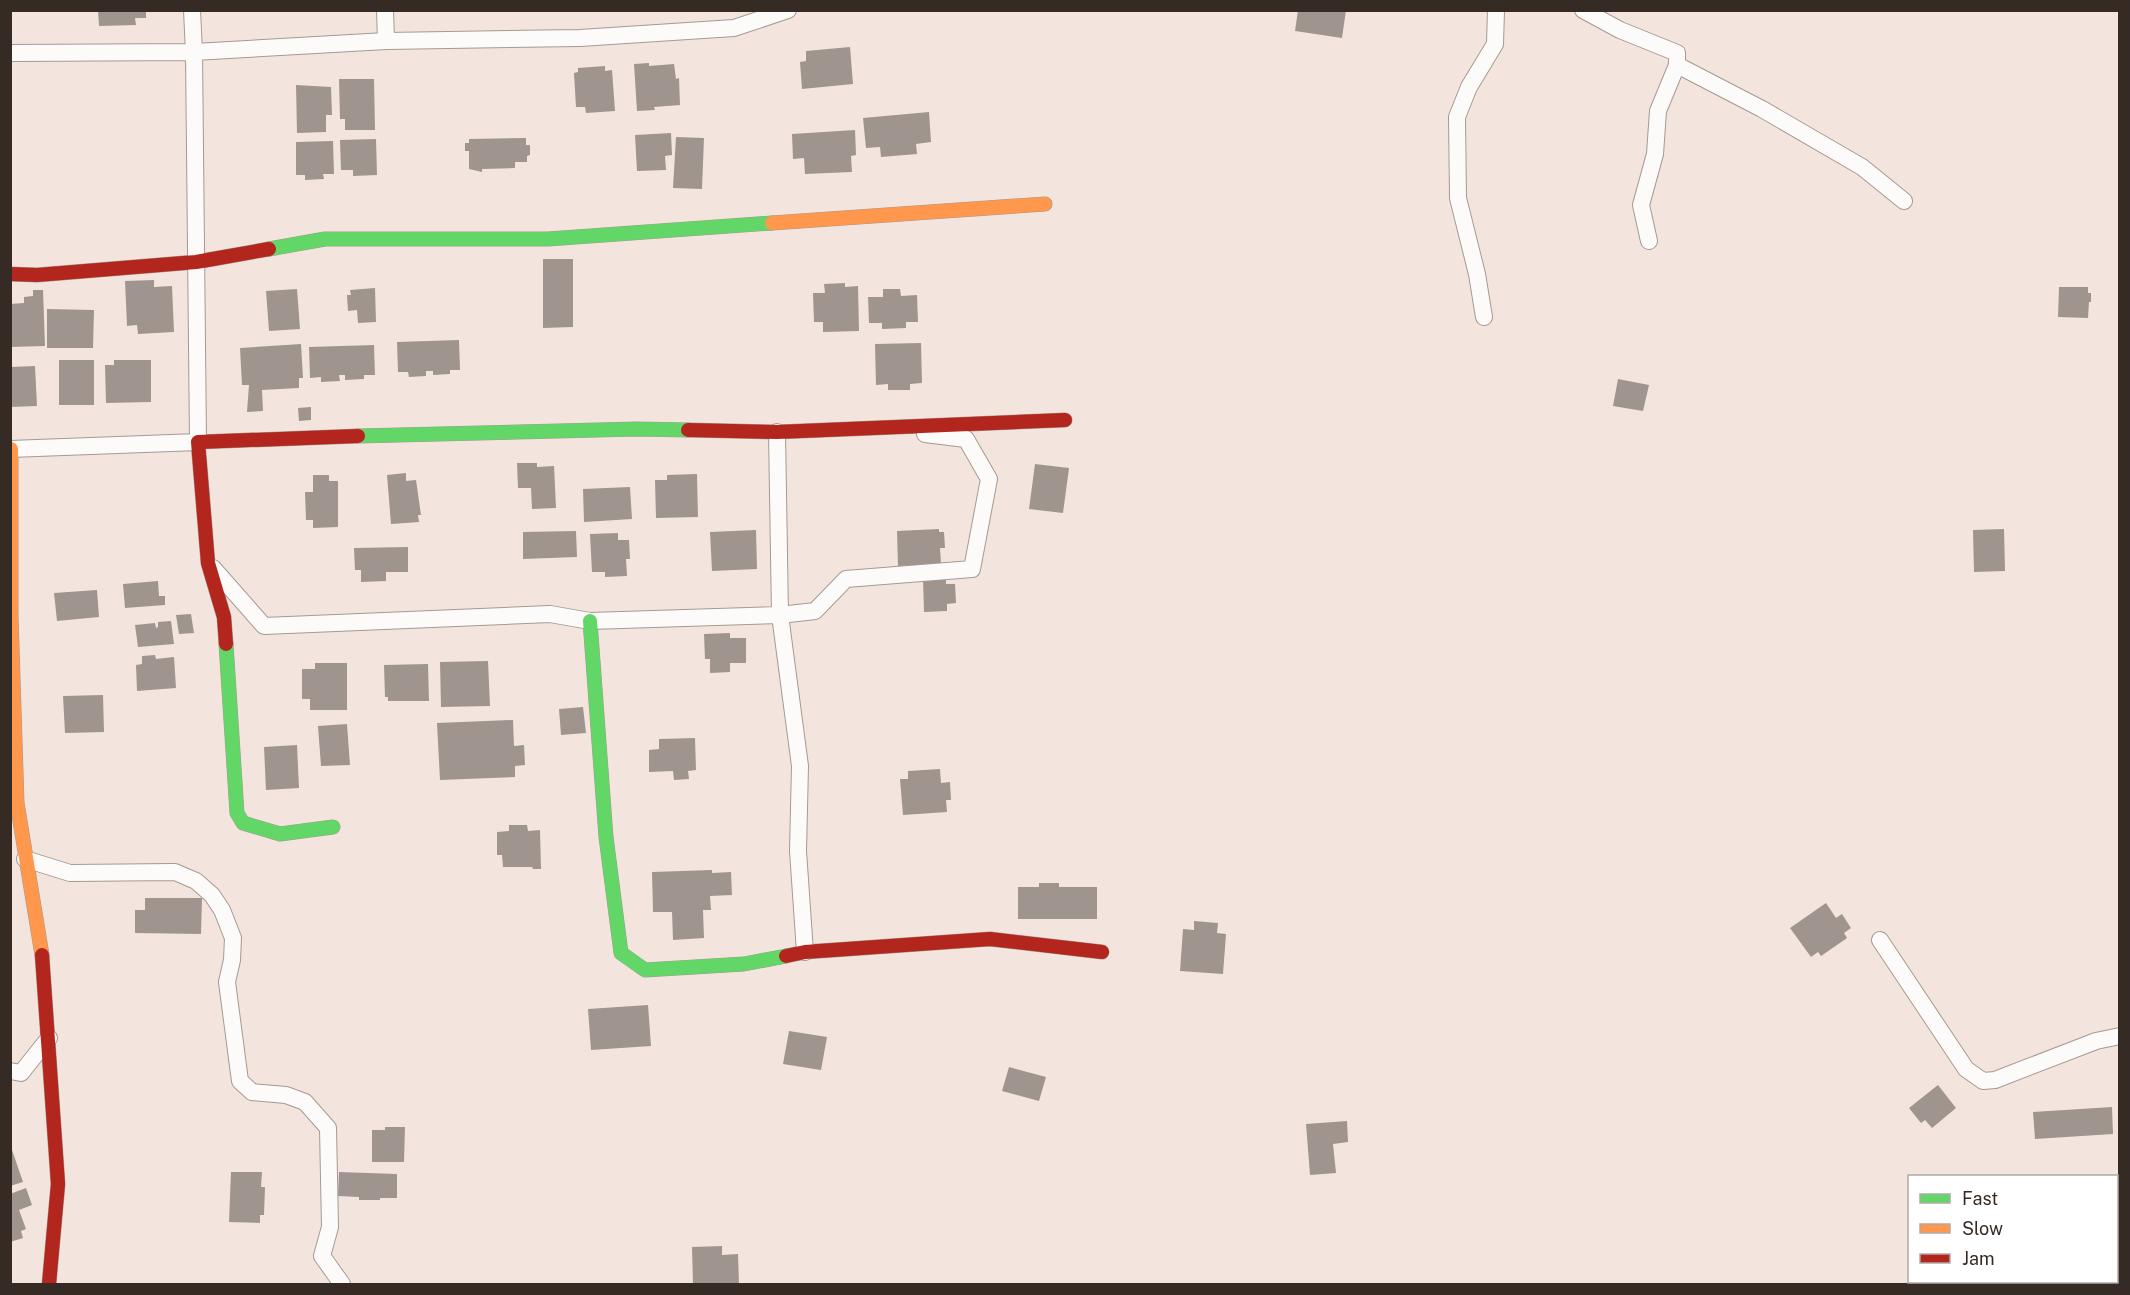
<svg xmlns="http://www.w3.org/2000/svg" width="2130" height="1295" font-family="'Public Sans',sans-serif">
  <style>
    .building { fill: #9f958e }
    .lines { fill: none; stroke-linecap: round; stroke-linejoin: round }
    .street-casing { stroke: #a49a93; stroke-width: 18 }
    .fast-casing { stroke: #a49a93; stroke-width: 15 }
    .slow-casing { stroke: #a49a93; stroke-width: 15 }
    .jam-casing { stroke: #a49a93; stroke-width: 15 }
    .street { stroke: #fdfbfa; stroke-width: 16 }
    .fast { stroke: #63d668; stroke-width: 14 }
    .slow { stroke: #ff974d; stroke-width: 14 }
    .jam { stroke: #b3261e; stroke-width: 14 }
  </style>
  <rect width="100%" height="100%" fill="#f3e5dd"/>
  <path class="building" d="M98,10H146V18H135L136,25L99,26Z
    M1298,10H1346L1342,38L1295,31Z
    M850,47L853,84L802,89L800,62L806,61V51Z
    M649,63V66L674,64L676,79L679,78L680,105L654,107L655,110L637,111L634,64Z
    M605,66V71L612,70L615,111L586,113L585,107H576L574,73L578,72V68Z
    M339,79H374L375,130H345V119H340Z
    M296,85L331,87L332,115H326V132L297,133Z
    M929,112L931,142L916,144L917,154L881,157L880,147L866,148L863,118Z
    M855,130L856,155L851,156L852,172L805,174L804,158L793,159L792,134Z
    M671,133L672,155L665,156L666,170L637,171L635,135Z
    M676,137L704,138L702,189L673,188Z
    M526,138V145H530V155L527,156V162H515V168L482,169V172L469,169V151H465V143H469V139Z
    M376,139L377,175L353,176V170H341L340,140Z
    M333,141L334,174H323L324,179L305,180V175H296V142Z
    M543,259H573V327L543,328Z
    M154,280V287L172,286L174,332L138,334L137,325L127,326L125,281Z
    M845,283V287L858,286L859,331L823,332V322H814L813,293H825L824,284Z
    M2059,287H2088V293H2091V302H2089L2088,318L2058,317Z
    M375,288L376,322L358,323L357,310L348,311L347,295H351L350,290Z
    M297,289L300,329L269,331L266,291Z
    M883,289H900L901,296L917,295L918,322H906V328L882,329V323H869L868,297H883Z
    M33,290H43L45,346L10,347V304L24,303V297L33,296Z
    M47,309L94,310L93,348H47Z
    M459,340L460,370H450V374L433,375V371H426V376L409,377L408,372H398L397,342Z
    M921,343L922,383L910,384V390H888V384L876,385L875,344Z
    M301,344L303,378H299V388L262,390L263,411L247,412L249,385H242L240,348Z
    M374,345L375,375H364V379L345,380V375H339L340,381L321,382V377L310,378L309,347Z
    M59,360H94V405H59Z
    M114,360H151V402L106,403L105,365H114Z
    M35,366L37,406L10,407V367Z
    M1618,379L1649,385L1643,411L1613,406Z
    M311,407V420L299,421L298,408Z
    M517,463H537V467L554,466L556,508L532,509L531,488H518Z
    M1035,464L1069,468L1063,513L1029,509Z
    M406,473V481L416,480L421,515H418L419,522L391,524L387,475Z
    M697,474L698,517L656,518L655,480H667V475Z
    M313,475H329V481H338V527L313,528V520H306L305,492H313Z
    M630,487L632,519L584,522L583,489Z
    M939,529V532H944L945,548H940L941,564L898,566L897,531Z
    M2004,529L2005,571L1974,572L1973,530Z
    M756,530L757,569L712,571L710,532Z
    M576,531L577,557L523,559V532Z
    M618,533V540H629L630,559H626L627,576L605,577V572H592L590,534Z
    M408,547V572H386V581L361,582V570H355L354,548Z
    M946,577V584H955L956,603L947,604V611L924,612L923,578Z
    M158,581L159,596H165V605L125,608L123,584Z
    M97,590L99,617L57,621L54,593Z
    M191,614L194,633L179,634L176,615Z
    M171,621L174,644L138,647L135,625L155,623L156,628L158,627V622Z
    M730,633V638H746V663H730V672L710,673V659H705L704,634Z
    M155,655L156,659L174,657L176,688L137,691L136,665L142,664V656Z
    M488,661L490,706L441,707L440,662Z
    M315,663H347V710H310V699H302V669H315Z
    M428,664L429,701H388V697H385L384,665Z
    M103,695L104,732L65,733L63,696Z
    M583,707L586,733L561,735L559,709Z
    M513,720L514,746L524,745L525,765L515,766V777L440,780L437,723Z
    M347,724L350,765L321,766L318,726Z
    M695,738L696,770L688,771L689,779L674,780L673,771L649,772V750L659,749V739Z
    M297,745L299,788L266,790L264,747Z
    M940,769L941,783L950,782L951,800H946L947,812L903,815L900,779H908V771Z
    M509,825H527L528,831L540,830L541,869H533L532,867H503L502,855H497V832L509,831Z
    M712,870V873L731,872L732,895L710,896L711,910H703L704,938L673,940L672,912H653L652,872Z
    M1039,883H1059V887H1097V919H1018V887H1039Z
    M145,898H202L201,934L135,933V910H145Z
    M1826,903L1836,918L1842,914L1851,928L1844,933L1847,938L1821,956L1818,952L1811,957L1790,928Z
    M1194,921L1218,923L1217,933L1226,934L1223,974L1180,971L1183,929L1194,930Z
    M648,1005L651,1046L591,1050L588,1009Z
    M789,1031L827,1037L821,1070L783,1064Z
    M1009,1067L1046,1077L1039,1101L1002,1091Z
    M1938,1085L1956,1108L1932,1128L1925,1120L1921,1123L1909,1108Z
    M2112,1107L2113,1134L2035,1139L2033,1112Z
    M1347,1121L1348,1142L1333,1144L1336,1173L1310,1175L1306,1124Z
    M385,1127H405L404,1162H372V1130H385Z
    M10,1144L23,1182L10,1186Z
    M231,1172H262L261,1187H265L264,1215H260V1223L229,1222Z
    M339,1172L397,1174V1198H380V1200H359V1197L338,1196Z
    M26,1188L32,1205L19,1210L26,1229L21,1231L23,1238L10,1242V1194Z
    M722,1246V1255L738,1254L739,1284H693L692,1247Z"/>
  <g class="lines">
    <g class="street-casing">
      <path id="street" d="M385,10L386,41
        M1583,10L1620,30L1677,53V65L1658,111L1655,154L1641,205L1649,241
        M10,53L194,52L386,41L580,38L734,28L788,10
        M1677,65L1762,109L1862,167L1904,201
        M1484,317L1477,274L1458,198L1457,117L1469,87L1495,44L1496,10
        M777,432L780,615L800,766L798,851L805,952
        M10,449L198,442L194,52L192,10
        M213,568L264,626L550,614L590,621L780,615L815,611L846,579L972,569L989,479L966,439L925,434
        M25,859L70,873L175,872L196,881L212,895L222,910L233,938L232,960L227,982L240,1081L252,1092L286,1095L305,1102L328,1128L330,1227L322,1256L342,1284
        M1880,940L1966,1069L1983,1081L1995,1080L2096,1041L2120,1036
        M10,1071L21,1073L49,1038"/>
    </g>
    <g class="fast-casing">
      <path id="fast" d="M269,249L325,239H548L772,223
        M358,436L637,429L688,430
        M590,621L606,837L621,953L645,970L744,964L786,956
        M226,644L237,813L243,823L280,834L333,827"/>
    </g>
    <g class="slow-casing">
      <path id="slow" d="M772,223L1045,204
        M11,449V616L17,803L42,955"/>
    </g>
    <g class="jam-casing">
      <path id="jam" d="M10,274L37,275L196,262L269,249
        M688,430L777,432L1065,420
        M226,644L224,617L208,563L198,442L358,436
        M42,955L58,1184L49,1284
        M786,956L805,952L990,939L1102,952"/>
    </g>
    <use href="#street" class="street"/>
    <use href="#fast" class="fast"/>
    <use href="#slow" class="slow"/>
    <use href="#jam" class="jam"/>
  </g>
  <rect width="2130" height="1295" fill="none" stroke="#362b24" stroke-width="24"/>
  <rect x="1908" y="1175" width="210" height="108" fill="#ffffff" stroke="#afaaa7" stroke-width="1.5"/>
  <rect x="1920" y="1194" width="30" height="9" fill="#63d668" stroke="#afaaa7" stroke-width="1.5"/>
  <text x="1962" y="1205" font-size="18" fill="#362b24">Fast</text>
  <rect x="1920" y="1224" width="30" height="9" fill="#ff974d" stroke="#afaaa7" stroke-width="1.5"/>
  <text x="1962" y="1235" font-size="18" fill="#362b24">Slow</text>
  <rect x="1920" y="1254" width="30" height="9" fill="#b3261e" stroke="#afaaa7" stroke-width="1.5"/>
  <text x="1962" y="1265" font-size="18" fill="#362b24">Jam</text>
</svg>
